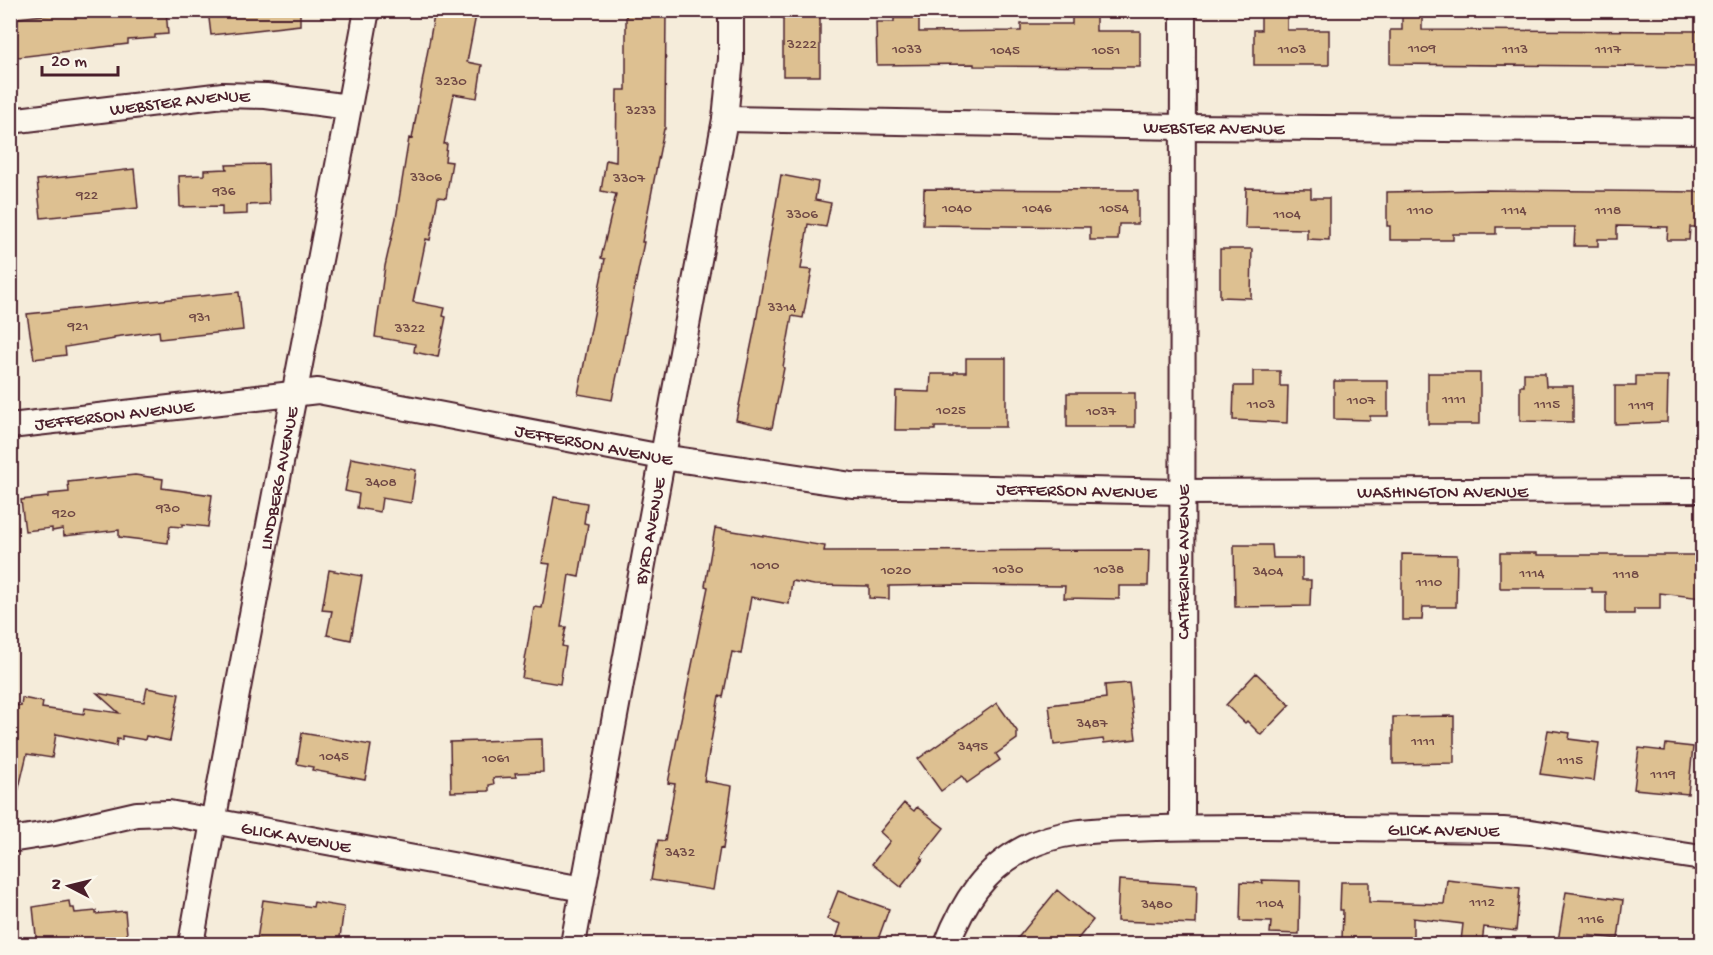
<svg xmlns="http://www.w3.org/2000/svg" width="1713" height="955" font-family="'Gochi Hand',sans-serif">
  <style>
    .building { fill: #ddc091; stroke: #4a1f2b; stroke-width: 1.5 }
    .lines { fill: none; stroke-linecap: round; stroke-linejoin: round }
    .minor-casing { stroke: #4a1f2b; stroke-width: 28 }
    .minor { stroke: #fbf7ec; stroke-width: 24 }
    .labels { text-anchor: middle; stroke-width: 5; stroke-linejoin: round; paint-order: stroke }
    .number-label { font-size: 15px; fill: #6f4744 }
    .street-label { font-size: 18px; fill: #4a1f2b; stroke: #fbf7ec }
  </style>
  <rect width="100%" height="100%" fill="#f5ecda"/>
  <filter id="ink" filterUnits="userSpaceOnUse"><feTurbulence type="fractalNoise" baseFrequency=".0167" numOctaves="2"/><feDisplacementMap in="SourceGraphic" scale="12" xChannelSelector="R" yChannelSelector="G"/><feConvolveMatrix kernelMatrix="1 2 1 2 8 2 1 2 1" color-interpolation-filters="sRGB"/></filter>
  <g filter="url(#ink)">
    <path class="building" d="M87,10H166L168,34L155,35V38L128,40V44L10,58V19Z
      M208,10H300V25L211,35Z
      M435,10H477L467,62L482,65L477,98L454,94L444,144H447L445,161L452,162L446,198L438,197L430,240L426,239L413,302L445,308L443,316L446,317L438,357L414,352L415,344L375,337L385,266L396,218L409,138L412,139Z
      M626,10H666L665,129H664L642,242H644L612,400L578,394L605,259L601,258L616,194L601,191L606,160L616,162L617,90H626Z
      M783,10H820V76H783Z
      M1072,10H1096V31H1140V67L974,66V64L877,65L876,22H894V18H919V32L1021,31V24H1072Z
      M1261,16H1287V30H1329V65H1254V30H1261Z
      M1402,16H1422V30L1702,31V67L1390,64V30H1402Z
      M268,164L269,204L247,205V214L222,215V206L180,207L179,176L204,175V170L227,169L226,165Z
      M134,169L138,208L41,218L37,180Z
      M781,175L818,182L815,200L831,203L826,227L808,224L801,269L812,270L803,318L792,316L783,367L784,368L772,428L736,420L755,327Z
      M1246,188L1311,189V198H1329V240L1307,239V229L1245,228Z
      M924,189L1138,190V224H1119L1118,240H1090V227L923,225Z
      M1482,190L1702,192V227H1690L1689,240H1667L1668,227L1617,226V239H1598V246H1574L1575,227H1496V234H1453V240H1390V226H1387V192Z
      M1220,249H1252L1251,298L1220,297Z
      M239,292L243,330L160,339L159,331L114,337V339L65,347L66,355L34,359L27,314Z
      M966,358H1006V427H935V430H895L896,391L930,392L931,374H954V372H966Z
      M1253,371H1280V386H1288L1287,423L1233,420L1234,386H1253Z
      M1428,373H1480V424H1428Z
      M1524,373H1545L1546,386H1573V422L1520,421V386H1524Z
      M1636,376H1668L1667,422L1615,424V386H1636Z
      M1334,381H1388V416H1370V420L1334,419Z
      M1067,393H1135V427H1067Z
      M351,458L416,470L411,503L382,498L380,512L357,508L359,494L345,491Z
      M135,475L163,479L162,488L212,495L208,527L182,524V527L170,526L168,543L119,537V530L64,536L63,529L52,531V528L25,531L21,500L48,497V494L69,492L68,482Z
      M554,497L587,503L584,523L588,524L579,577L569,575L561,627H566L562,646L566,647L560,684L522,678L534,607L542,608L550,564L542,563Z
      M715,528L825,546L824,551L1149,550L1148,586H1119V599L1064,598L1065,586L953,585L889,586V599L869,598V586L814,585L792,581L789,604L751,597L741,654L732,652L723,697L719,696L704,781L732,786L723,849L720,848L713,890L651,880L658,840L665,841L675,784L668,783L708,587L705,586Z
      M1234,545H1272L1273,558H1302V580H1311L1310,606L1235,607Z
      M1500,553H1537V555H1702V598L1660,593V609H1634V614H1606V592H1592V588H1500Z
      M1402,554L1457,555L1456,607H1423L1422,620H1402Z
      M329,570L362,576L351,640L327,635L332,611L322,610Z
      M1256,673L1290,705L1261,735L1247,721L1245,723L1226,705Z
      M1129,683L1136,739L1104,743L1103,739L1054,745L1049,705L1106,698L1105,685Z
      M147,688L179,694L170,741L146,736L145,740L122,736V740L117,739L116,746L56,734L52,758L27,754L18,792L10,791V704L21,706L22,698L43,702L42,708L84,714L85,708L119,713L97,693L144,702Z
      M997,703L1017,731V739L996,754L1000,760L967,783L962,776L941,791L918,759Z
      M1454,716V763L1393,764V717Z
      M1548,730L1570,733L1569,739L1599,743L1594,781L1540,774Z
      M302,733L371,745L365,780L312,770L313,767L297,764Z
      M542,739L543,772L515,773L516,777L493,778L494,784L489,785V791L451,792L450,742Z
      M1666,744L1693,747L1688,794L1634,789L1639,748L1665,751Z
      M904,803L914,811L917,807L944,828L921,857L923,859L901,887L872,864L890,841L880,832Z
      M1119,880L1197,885L1196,924L1117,921Z
      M1262,880L1300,881L1299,934L1270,933L1271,922L1240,921L1241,882L1263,883Z
      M1447,880L1520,888L1516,931L1484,927L1482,943L1461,941L1463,924L1413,918V943L1379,942V945H1359V940H1342L1343,910H1340L1341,882H1369V902L1444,904Z
      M1057,890L1093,920L1073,945H1012Z
      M838,891L889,909L876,945H834L841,924L827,919Z
      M1566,892L1623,900L1618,939L1586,935L1585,945L1558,941Z
      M263,900L313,907L314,902L344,907L339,945H292L257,940Z
      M69,901L70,908H74L75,913L96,911V914L125,911L128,945H37L33,907Z"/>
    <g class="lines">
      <g class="minor-casing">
        <g id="minor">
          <path id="s1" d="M725,119L1183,127L1702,131"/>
          <path id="s2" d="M10,121L223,95L266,96L349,107"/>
          <path id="s3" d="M10,426L318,391L662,457L852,485L1181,492L1702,490"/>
          <path id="s4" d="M1182,826L1183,10"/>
          <path id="s5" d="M10,840L54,833L137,814L169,813L583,889"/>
          <path id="s6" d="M191,944C246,632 310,322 367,10"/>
          <path id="s7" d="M573,944L725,119L731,59V10"/>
          <path id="s8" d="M947,944C963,903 984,869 1025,848C1059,831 1094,830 1131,829C1175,827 1219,827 1263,827C1343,828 1423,829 1503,830L1531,832L1702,858"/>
        </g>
      </g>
      <use href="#minor" class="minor"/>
    </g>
  </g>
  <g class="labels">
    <g class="number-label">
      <text x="802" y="48">3222</text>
      <text x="1422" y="52">1109</text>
      <text x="907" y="53">1033</text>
      <text x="1292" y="53">1103</text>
      <text x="1515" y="53">1113</text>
      <text x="1608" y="53">1117</text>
      <text x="1005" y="54">1045</text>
      <text x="1106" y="54">1051</text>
      <text x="451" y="85">3230</text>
      <text x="641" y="114">3233</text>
      <text x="426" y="181">3306</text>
      <text x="629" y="182">3307</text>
      <text x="224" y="195">936</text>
      <text x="87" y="199">922</text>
      <text x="957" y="212">1040</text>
      <text x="1037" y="212">1046</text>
      <text x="1114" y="212">1054</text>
      <text x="1420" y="214">1110</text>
      <text x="1514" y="214">1114</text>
      <text x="1608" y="214">1118</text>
      <text x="802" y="218">3306</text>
      <text x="1287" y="218">1104</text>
      <text x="782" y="311">3314</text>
      <text x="200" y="321">931</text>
      <text x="78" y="330">921</text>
      <text x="410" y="332">3322</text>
      <text x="1454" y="403">1111</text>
      <text x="1361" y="404">1107</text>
      <text x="1261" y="408">1103</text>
      <text x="1547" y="408">1115</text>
      <text x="1641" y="409">1119</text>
      <text x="951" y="414">1025</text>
      <text x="1101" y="415">1037</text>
      <text x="381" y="486">3408</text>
      <text x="168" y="512">930</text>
      <text x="64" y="517">920</text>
      <text x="765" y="569">1010</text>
      <text x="1008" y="573">1030</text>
      <text x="1109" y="573">1038</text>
      <text x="896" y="574">1020</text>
      <text x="1268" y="575">3404</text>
      <text x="1532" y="577">1114</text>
      <text x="1626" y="578">1118</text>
      <text x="1429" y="586">1110</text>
      <text x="1092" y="727">3487</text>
      <text x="1423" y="745">1111</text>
      <text x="973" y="750">3495</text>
      <text x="334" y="760">1045</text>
      <text x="496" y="762">1061</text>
      <text x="1570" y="764">1115</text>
      <text x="1663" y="778">1119</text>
      <text x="680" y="856">3432</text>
      <text x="1482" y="906">1112</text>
      <text x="1270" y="907">1104</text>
      <text x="1157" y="908">3480</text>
      <text x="1591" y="923">1116</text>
    </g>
    <g class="street-label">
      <text dy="6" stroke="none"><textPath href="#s2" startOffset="171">WEBSTER AVENUE</textPath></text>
      <text dy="6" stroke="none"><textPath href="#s1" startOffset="489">WEBSTER AVENUE</textPath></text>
      <text dy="6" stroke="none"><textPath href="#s3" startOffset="105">JEFFERSON AVENUE</textPath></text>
      <text dy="6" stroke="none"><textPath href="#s3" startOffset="591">JEFFERSON AVENUE</textPath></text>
      <text dy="6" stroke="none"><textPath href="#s6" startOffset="474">LINDBERG AVENUE</textPath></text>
      <text dy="6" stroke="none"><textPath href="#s3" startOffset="1077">JEFFERSON AVENUE</textPath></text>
      <text dy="6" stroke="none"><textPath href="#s3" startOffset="1443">WASHINGTON AVENUE</textPath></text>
      <text dy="6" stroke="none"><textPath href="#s7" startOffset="420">BYRD AVENUE</textPath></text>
      <text dy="6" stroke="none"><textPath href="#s4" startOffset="264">CATHERINE AVENUE</textPath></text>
      <text dy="6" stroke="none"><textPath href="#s8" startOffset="548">GLICK AVENUE</textPath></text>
      <text dy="6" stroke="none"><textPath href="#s5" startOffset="291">GLICK AVENUE</textPath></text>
    </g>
  </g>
  <rect width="1713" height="955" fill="none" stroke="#fbf7ec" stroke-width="36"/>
  <rect x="18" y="18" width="1677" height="919" fill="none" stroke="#4a1f2b" stroke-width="2" filter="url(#ink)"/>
  <g transform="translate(69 886) rotate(277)" stroke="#fbf7ec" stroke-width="4.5" paint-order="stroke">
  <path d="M0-4.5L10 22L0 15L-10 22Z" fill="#4a1f2b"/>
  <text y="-9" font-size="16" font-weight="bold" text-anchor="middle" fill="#4a1f2b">N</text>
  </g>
  <path d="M42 66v9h76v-9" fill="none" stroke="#4a1f2b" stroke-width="3"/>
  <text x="51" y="66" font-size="18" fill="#4a1f2b" stroke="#fbf7ec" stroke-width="4.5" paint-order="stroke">20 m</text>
</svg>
